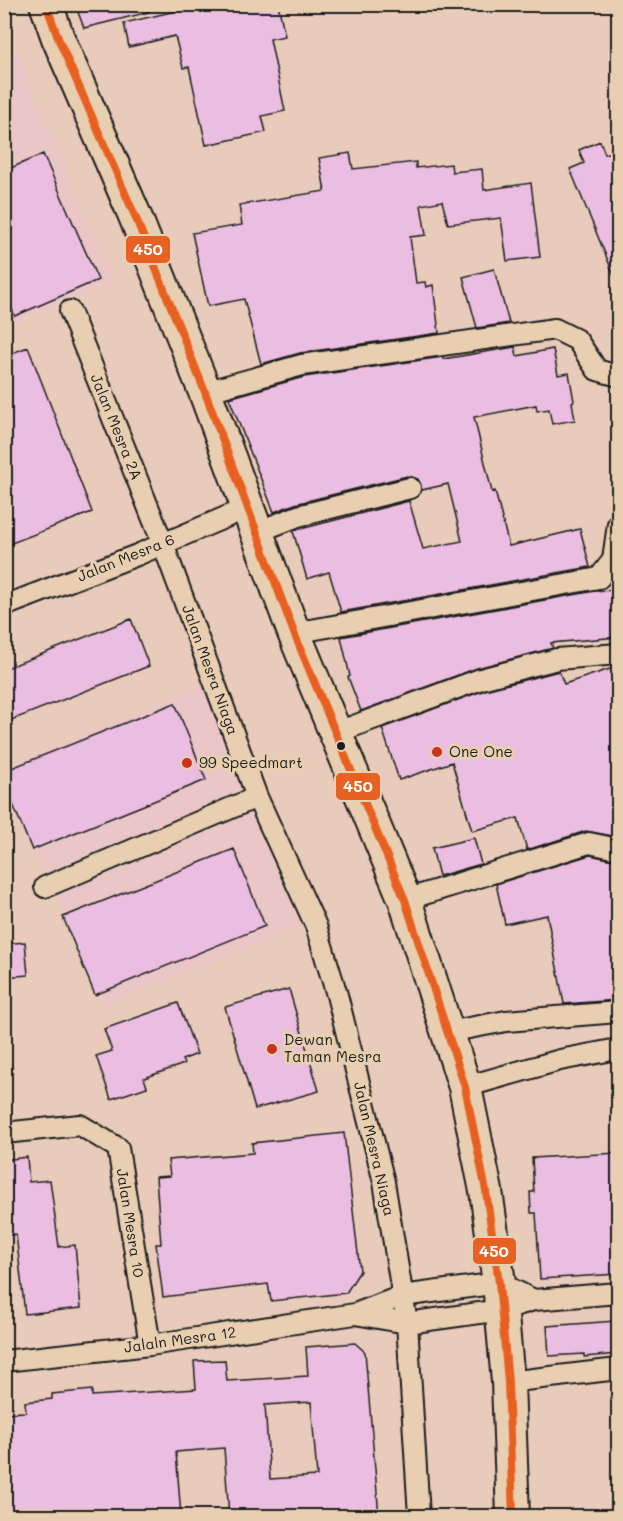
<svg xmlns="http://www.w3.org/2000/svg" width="623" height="1521" font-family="Mali,sans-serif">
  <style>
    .built { fill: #eac7c6 }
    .building { fill: #ebbde1; stroke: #1c1c1c; stroke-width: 1.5; fill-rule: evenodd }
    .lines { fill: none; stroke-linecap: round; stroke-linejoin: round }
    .street-casing { stroke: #1c1c1c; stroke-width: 24 }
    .primary-casing { stroke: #1c1c1c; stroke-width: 36 }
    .street { stroke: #e9cfb1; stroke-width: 20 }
    .primary { stroke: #e9cfb1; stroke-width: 32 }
    .bus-1-casing { stroke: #e9cfb1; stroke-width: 12 }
    .bus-1 { stroke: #e76122; stroke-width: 8 }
    .bus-dot { fill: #1c1c1c; stroke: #e9cfb1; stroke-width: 2 }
    .poi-dot { fill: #c8321e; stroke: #e9cfb1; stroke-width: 2 }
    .labels { text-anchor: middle; stroke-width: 6; stroke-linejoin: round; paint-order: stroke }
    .street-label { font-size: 15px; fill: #1c1c1c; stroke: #e9cfb1 }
    .poi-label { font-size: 15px; fill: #1c1c1c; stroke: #e9cfb1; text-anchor: start }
    .line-badge { stroke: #e9cfb1; stroke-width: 2 }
    .badge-label { font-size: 16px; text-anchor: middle; font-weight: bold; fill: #fff }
  </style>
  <rect width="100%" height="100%" fill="#e9cbbb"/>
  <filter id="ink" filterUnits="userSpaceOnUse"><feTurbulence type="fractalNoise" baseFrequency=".0167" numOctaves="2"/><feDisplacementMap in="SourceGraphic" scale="12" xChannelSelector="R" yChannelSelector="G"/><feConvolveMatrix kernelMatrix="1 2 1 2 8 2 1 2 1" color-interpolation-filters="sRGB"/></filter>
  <g filter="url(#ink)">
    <path class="built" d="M18,53L113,282L5,327L4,58Z
      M206,683L305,925L104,1005L5,781L4,768Z"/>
    <path class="building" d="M75,4H148L149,12L84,28Z
      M206,4H278L285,36L270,39L285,111L262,116L266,132L206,145L189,67L183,68L175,36L129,47L124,23Z
      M600,141L605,154L618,149V285L570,169L584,163L579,150Z
      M350,153L353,169L416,162V168L451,164L452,172L482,169L484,190L531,183L540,257L507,261L501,218L448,224L442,201L421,205L426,235L410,237L416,283L425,282L426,287L433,285L439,333L300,353L261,364L244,299L208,306L192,233L242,225L239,205L325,191L319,158Z
      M43,154L98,280L15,316L4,293V171Z
      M494,269L509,323L477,328L463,277Z
      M28,347L92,512L4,546V356Z
      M515,347L517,356L553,349L558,375L569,373L574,401L572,402L575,420L552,424L549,409L537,411L536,405L474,417L492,492L495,491L509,546L580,529L590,567L341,612L329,572L307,579L293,531L409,501L423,549L462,541L448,484L422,490L418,479L407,476L295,504L274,512L229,398L304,377L443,357V359Z
      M618,590V637L551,643L553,648L477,668L361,711L348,677L350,676L341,637L595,591Z
      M131,619L149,666L4,723V669Z
      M613,668L618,684V837L586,831L527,850L518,818L472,831L452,762L399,780L382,728L485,690L559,671L564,684Z
      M175,703L206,780L32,850L4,783V771Z
      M474,838L481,864L439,876L432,848Z
      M234,849L265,926L95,995L63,917Z
      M590,855L618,861V1000L564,1004L547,915L505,924L496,884Z
      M25,942L28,975L4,977V944Z
      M289,989L319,1091L255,1109L225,1007Z
      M178,1003L197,1054L182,1060L184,1064L144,1078L147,1087L111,1099L96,1056L112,1051L104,1029Z
      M344,1133L360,1271L346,1293L271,1301L268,1284L163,1297L156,1244H161L156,1177L170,1176L168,1160L253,1153L252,1143Z
      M618,1153V1274L540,1279L536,1213H531L530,1192H534L532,1158Z
      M27,1157L29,1182L50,1180L59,1247L75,1245L81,1308L25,1314L16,1234L4,1236V1160Z
      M616,1321L618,1354L584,1357V1354L549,1356L547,1326Z
      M355,1343L365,1352L379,1516H229L224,1448L176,1452L181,1516H4V1413L26,1412L25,1402L52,1399V1394L92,1390V1396L196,1389L194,1361L225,1360L227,1381L308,1376L306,1347ZM311,1402L317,1476L270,1479L265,1405Z"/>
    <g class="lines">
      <g class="street-casing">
        <path id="street" d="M70,311L163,544L257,797L316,926L337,995L384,1182L407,1323L419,1516
          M205,392L302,365L555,329L577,340L597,370L618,376
          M257,532L298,516L410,488
          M4,606L137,555L247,508
          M294,633L599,578L613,560L618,524
          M335,733L481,679L557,659L618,654
          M45,887L257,797
          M405,900L589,843L618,849
          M448,1032L506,1021L618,1012
          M465,1087L560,1060L618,1049
          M4,1133L80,1125L118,1148L150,1345
          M355,1314L407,1323L501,1310L534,1300L618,1293
          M4,1361L150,1345L355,1314L402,1296L499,1283L534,1300
          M508,1382L618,1369"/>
      </g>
      <g class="primary-casing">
        <path id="primary" d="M46,4L58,38L135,216L205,392L294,633L405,900L465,1087L486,1191L499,1283L508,1382L513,1516"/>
      </g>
      <use href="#street" class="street"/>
      <use href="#primary" class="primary"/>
      <g class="bus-1-casing">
        <path id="bus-1" d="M46,4L58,38L135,216L205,392L294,633L405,900L465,1087L486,1191L499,1283L508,1382L513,1516"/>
      </g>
      <use href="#bus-1" class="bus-1"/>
    </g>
  </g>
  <circle class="bus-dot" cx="341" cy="746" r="5"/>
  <g class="poi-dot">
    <circle cx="437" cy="752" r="6"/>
    <circle cx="187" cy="763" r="6"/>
    <circle cx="272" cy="1049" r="6"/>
  </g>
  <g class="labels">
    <g class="street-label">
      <text transform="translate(116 427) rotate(68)" y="5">Jalan Mesra 2A</text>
      <text transform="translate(126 558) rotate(-22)" y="5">Jalan Mesra 6</text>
      <text transform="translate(210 670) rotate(70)" y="5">Jalan Mesra Niaga</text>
      <text transform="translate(374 1149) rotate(77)" y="5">Jalan Mesra Niaga</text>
      <text transform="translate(130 1223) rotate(81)" y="5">Jalan Mesra 10</text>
      <text transform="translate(180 1340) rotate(-8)" y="5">Jalaln Mesra 12</text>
    </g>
    <g class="poi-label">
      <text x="449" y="757">One One</text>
      <text x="199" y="768">99 Speedmart</text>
      <text x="284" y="1045">Dewan<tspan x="284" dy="17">Taman Mesra</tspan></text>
    </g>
  </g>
  <g class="line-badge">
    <rect x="125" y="235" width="46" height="29" rx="6" fill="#e76122"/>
    <rect x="335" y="772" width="46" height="29" rx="6" fill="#e76122"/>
    <rect x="472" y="1237" width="45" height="28" rx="6" fill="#e76122"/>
  </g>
  <g class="badge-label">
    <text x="148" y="255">450</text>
    <text x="358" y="792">450</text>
    <text x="494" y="1257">450</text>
  </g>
  <rect width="623" height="1521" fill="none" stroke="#e9cfb1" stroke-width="24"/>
  <rect x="12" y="12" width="599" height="1497" fill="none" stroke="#1c1c1c" stroke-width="2" filter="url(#ink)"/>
</svg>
